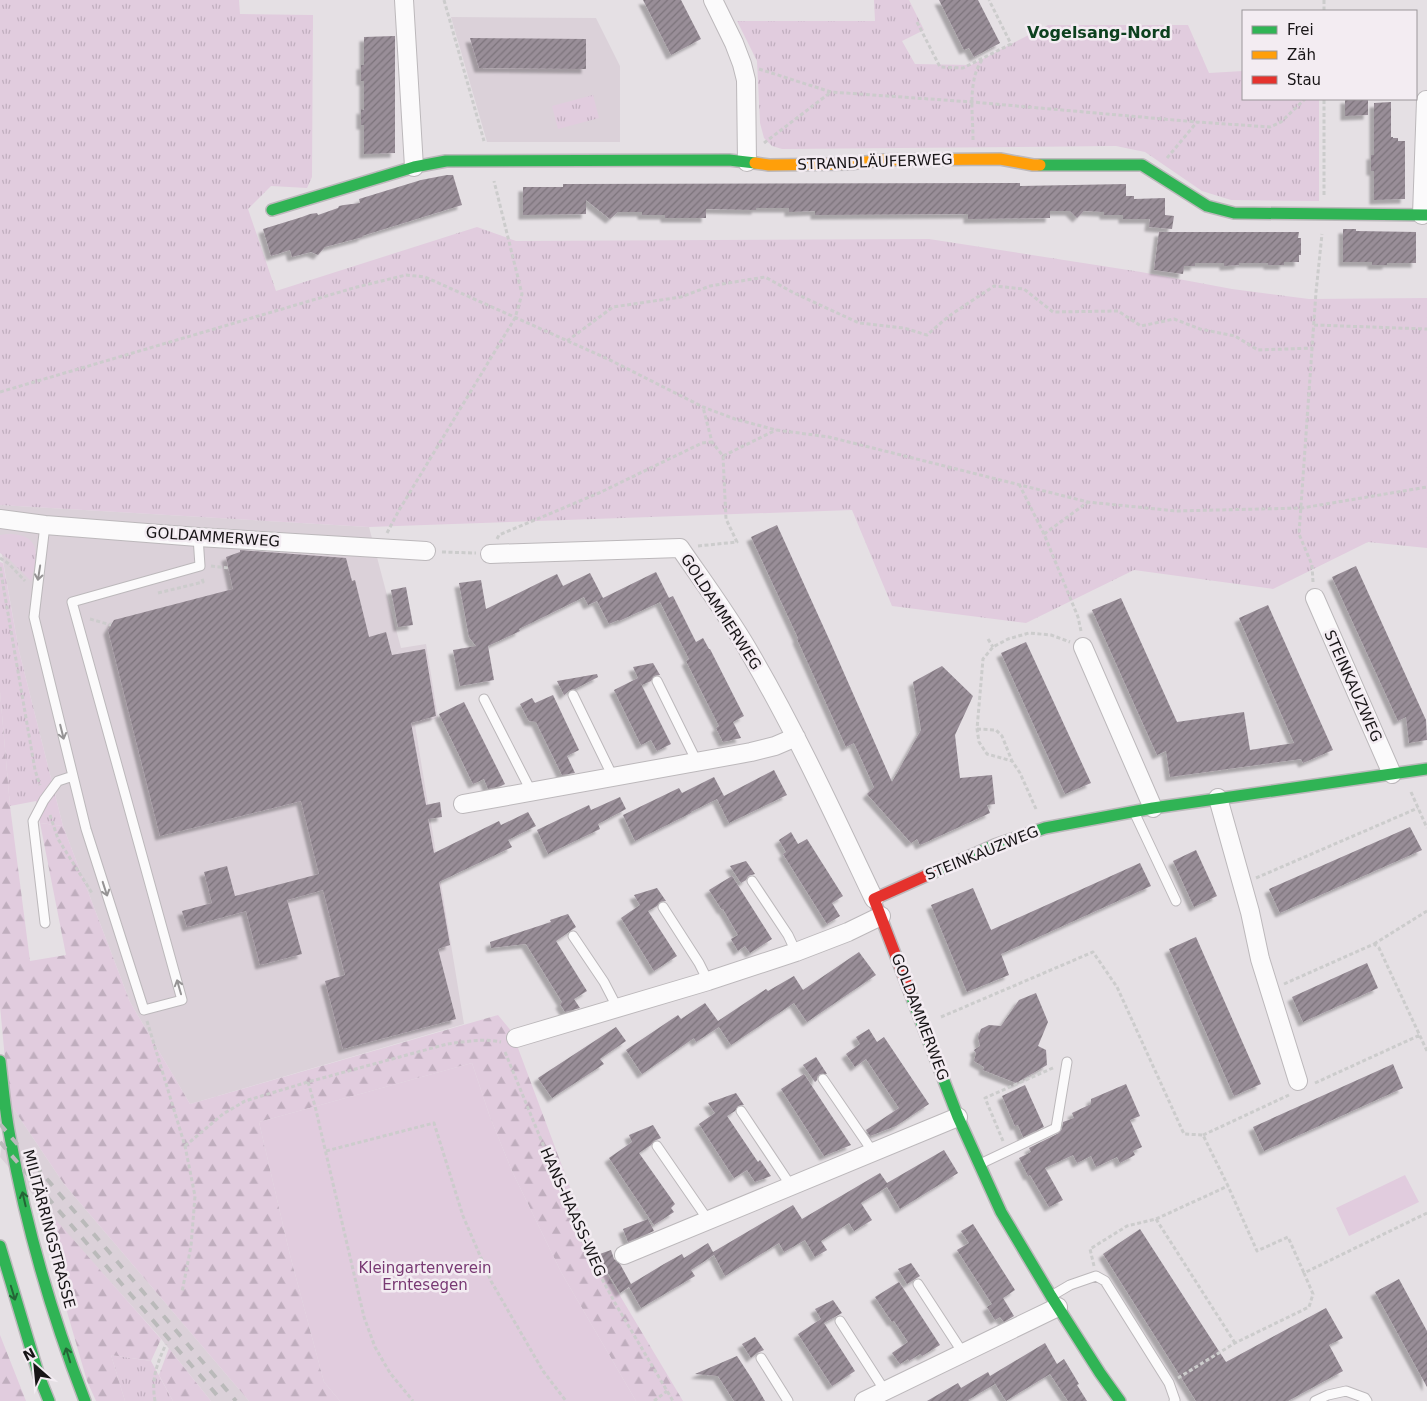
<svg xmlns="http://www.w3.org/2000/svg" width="1427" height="1401" font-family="'DejaVu Sans',sans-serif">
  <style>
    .built { fill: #dbd1d9 }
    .grass { fill: url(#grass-tufts) }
    .forest { fill: url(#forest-firs) }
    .garden { fill: #e1ccde }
    .building { fill: url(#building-hatch); filter: url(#shadow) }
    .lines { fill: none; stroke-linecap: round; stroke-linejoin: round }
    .lane-casing { stroke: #bcb8bb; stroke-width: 11 }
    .street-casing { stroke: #bcb8bb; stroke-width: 20 }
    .fast-casing { stroke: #bcb8bb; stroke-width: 14 }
    .slow-casing { stroke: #bcb8bb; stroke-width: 14 }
    .jam-casing { stroke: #bcb8bb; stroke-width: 14 }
    .path { stroke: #ccc; stroke-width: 3; stroke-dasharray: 4 2.5; stroke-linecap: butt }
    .lane { stroke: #fbfafb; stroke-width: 9 }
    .street { stroke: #fbfafb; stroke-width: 18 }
    .fast { stroke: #30b455; stroke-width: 11 }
    .slow { stroke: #ff9f0a; stroke-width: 11 }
    .jam { stroke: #e5322d; stroke-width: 11 }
    .rail { stroke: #bababa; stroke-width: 4; stroke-dasharray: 9 9; stroke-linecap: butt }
    .oneway { stroke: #959394 }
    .oneway2 { stroke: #246436 }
    .labels { text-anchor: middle; stroke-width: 5; stroke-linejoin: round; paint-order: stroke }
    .street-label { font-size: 15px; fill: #181517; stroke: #f3ecf2 }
    .park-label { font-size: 15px; fill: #783973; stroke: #f3ecf2 }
    .neighbourhood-label { font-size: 16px; font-weight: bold; fill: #0c401e; stroke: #f3ecf2 }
  </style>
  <defs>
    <pattern id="grass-tufts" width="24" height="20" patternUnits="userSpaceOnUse" patternTransform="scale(1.25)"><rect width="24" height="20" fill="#e1ccde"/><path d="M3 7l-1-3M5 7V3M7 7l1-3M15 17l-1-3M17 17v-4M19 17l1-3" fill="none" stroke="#c0aebe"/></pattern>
    <pattern id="forest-firs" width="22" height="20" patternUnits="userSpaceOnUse" patternTransform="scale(1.25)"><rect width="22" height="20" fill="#e1ccde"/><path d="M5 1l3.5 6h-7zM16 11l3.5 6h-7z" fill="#c0aebe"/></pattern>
    <pattern id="building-hatch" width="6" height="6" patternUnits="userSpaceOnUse" patternTransform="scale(1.25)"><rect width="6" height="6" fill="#998e98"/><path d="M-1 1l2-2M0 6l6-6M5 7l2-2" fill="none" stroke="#7c737b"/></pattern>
    <filter id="shadow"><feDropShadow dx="-4.5" dy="4.5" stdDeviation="1" flood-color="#0004"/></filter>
  </defs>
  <rect width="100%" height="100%" fill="#e5e0e4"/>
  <path class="built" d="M451,17L596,18L620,66V142H487Z
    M0,505L369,527L401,648L426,644L438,718L415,725L464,1024L190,1104L130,1002L63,826L19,651L0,544Z
    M9,1102L64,1184L249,1401H211L158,1335L70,1237L0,1157Z"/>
  <path class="grass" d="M0,0H239L240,14L313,15L312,177L307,188L271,186L248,209L276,291L477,227L516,241L929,239L1141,272L1232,289L1309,299L1427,298V548L1368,542L1273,589L1134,570L1026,623L892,606L852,510L369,527L0,505Z
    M874,0H909L924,30L902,41L915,64L971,65L1048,25H1188L1209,73L1243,71V99H1319V201L1231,200L1202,191L1145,152L1116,146L782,149L772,146L764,138L760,123L757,61L737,21H875Z
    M593,95L599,118L558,129L552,106Z
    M7,534C42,534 38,555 31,581L9,559L0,553V535Z
    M0,562L3,563L19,651L63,826L40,823L36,801L10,806L0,692Z
    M111,1355L151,1361L173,1401H125Z"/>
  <path class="forest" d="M0,692L10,806L30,961L66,955L40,823L63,826L130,1002L190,1104L498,1015L512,1032L595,1254L683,1401H636L561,1272L512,1171L490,1117L472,1063L259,1122L290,1255L324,1382L340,1401H249L64,1184L9,1102L0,1006Z
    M33,1194L161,1339L151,1361L111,1355L125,1401H96L87,1381Z
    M0,1335L26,1401H0Z
    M169,1348L174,1355L211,1401H173L159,1375Z"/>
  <path class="garden" d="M472,1063L490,1117L512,1171L561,1272L636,1401H340L324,1382L290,1255L259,1122Z
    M1405,1175L1419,1202L1349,1236L1336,1208Z"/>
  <path class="building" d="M643,0H681L701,39L671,55Z
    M939,0H978L1000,43L974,57L969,48L964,50Z
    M395,36V153L364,154V125H361V109L364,110V81H361V65H364V37Z
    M470,38L586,39V69L479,68Z
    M1345,99H1368V115L1345,116Z
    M1391,102V137H1393V138H1398V141H1405V199L1374,200V171H1371V155H1374V103Z
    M447,175H453L462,205L362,236L363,237L325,247L318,255L311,252L292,257L290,250L271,256L263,229L302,217L310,214L317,213L318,215L338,208L339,206L344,205L360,203L359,199L421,180Z
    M1020,183V186L1126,184V196H1134V199L1165,198V215L1174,216L1172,229L1149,227L1150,219H1123V215H1104V212L1084,211L1077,218L1070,211H1050V218L968,219V214L815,215V211L789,212V208H756V210L706,209V218H665V215H642V212H618L610,219L586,200V214L523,215V187H563V184Z
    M1343,229H1356V231L1416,232V263H1387V265H1372V262H1343Z
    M1159,232H1299L1298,238H1301V255H1299V262H1284V265H1268V263H1239V265L1224,266V263H1195V266H1184L1183,274L1154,270Z
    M777,525L829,639L892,782L921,730L913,682L942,666L973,696L955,735L960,778L992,775L995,804L987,805L990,813L920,845L917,839L911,843L867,794L874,787L854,743L846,747L797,639L798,638L751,537Z
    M240,550L346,558L352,581L355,580L369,637L386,632L392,655L425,649L436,716L411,723L426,805L440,802L442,817L428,819L434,853L499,821L501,825L528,812L536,826L508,840L512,847L439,882L450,945L438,949L456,1019L343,1049L325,981L345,975L323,890L287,900L302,954L260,965L246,911L187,927L182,911L212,903L204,872L227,866L235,896L319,874L301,801L160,836L108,630L114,620L233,589L226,557L240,552Z
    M1356,566L1426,720L1427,740L1409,743L1406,717L1398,721L1332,577Z
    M656,572L669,598L619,621L618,620L609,624L597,601L588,605L584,597L519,629L520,631L488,646L494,680L460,686L453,650L476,646L469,637L459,583L481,580L486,609L557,574L563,586L590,573L603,598Z
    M406,587L413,625L398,627L391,590Z
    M673,596L696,642L703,638L709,649H710L744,716L733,722L741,738L723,742L716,728L719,726L686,661L689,659L660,602Z
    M1121,598L1177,722L1244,712L1250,750L1294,743L1239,618L1268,605L1333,750L1303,763L1301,759L1170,777L1166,751L1157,755L1092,610Z
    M1026,642L1091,783L1065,794L1001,653Z
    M653,663L660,675L654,676L651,681L642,685L640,682L671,744L657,751L651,740L641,745L614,690L638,678L633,667Z
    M597,674L598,677L575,689L570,690L564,695L557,681Z
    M553,695L579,750L567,756L575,773L562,775L536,722L529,721L520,704L532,698L535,703Z
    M464,702L505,784L501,786L488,789L484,779L473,784L439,714Z
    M774,770L787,795L729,823L717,799L691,812V813L635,841L623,815L679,788L682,793L714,777L724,796Z
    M620,797L626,809L598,824L600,829L548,854L537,830L589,805L591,810Z
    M1410,827L1422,850L1280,913L1269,889Z
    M791,832L798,844L807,839L843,896L832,903L840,916L827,924L783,854L786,852L779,840Z
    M1196,850L1217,896L1194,907L1173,861Z
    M746,861L755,874L748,876L746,880L741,883L730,866Z
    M1140,863L1151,886L1001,954L1009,975L967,992L931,905L973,888L991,930Z
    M732,876L772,939L750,953L745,946L738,951L731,939L738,935L723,909L722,910L709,890Z
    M657,888L666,901L660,902L657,906L648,911L677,956L654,971L621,918L640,905L634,895Z
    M568,914L576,927L556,941L587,991L574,999L580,1008L565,1012L560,1004L562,1002L526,944L491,948L490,942L551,922L550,920Z
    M1196,937L1261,1084L1234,1096L1169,949Z
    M859,952L876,975L807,1022L794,1003L731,1045L719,1027L696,1042L694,1038L642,1074L626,1050L678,1015L681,1019L705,1003L718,1021L766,989L768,991L794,976L803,990Z
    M1367,963L1378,988L1303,1022L1292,997Z
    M1036,993L1048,1022L1038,1046L1046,1050L1047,1065L1016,1083L983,1070L984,1067L974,1061L976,1053L974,1050L980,1046L978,1037L981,1029L989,1025L1001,1026L1019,1000Z
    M616,1027L626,1041L600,1059L604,1064L552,1098L538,1078Z
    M869,1029L877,1042L884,1037L929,1104L896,1126L870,1136L866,1130L899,1108L866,1059L855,1067L846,1054L860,1044L856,1037Z
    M816,1057L827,1074H820L817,1077V1080L815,1082L803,1065Z
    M1393,1064L1403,1088L1264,1151L1253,1127Z
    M804,1074L829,1112L851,1145L824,1156L781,1089Z
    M1126,1084L1140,1116L1130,1120L1142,1147L1133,1151L1135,1155L1120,1163L1117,1157L1096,1167L1091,1156L1077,1163L1073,1155L1045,1168L1063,1200L1049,1207L1030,1175L1028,1176L1019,1158L1031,1152L1029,1148L1059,1133L1062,1129L1063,1122L1074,1118L1072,1113L1091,1104V1099Z
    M1025,1085L1044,1127L1023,1137L1018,1125L1015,1126L1002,1096Z
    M736,1093L744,1105L738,1106L735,1111L727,1116L758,1162L760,1160L771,1176L755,1182L747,1170L734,1178L699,1124L715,1113L708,1103Z
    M653,1125L661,1138L654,1141L651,1145L639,1153L675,1204L671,1208L674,1212L654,1225L609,1158L632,1142L629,1135Z
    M944,1150L958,1173L900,1209L887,1187L861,1203L872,1220L854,1231L849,1223L821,1241L827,1250L815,1257L805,1240L784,1252L779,1243L725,1276L714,1255L691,1270L695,1276L641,1308L629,1287L620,1293L597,1255L611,1250L614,1259L620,1264L631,1284L664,1264L682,1254L684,1258L708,1243L713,1252L793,1205L802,1219L880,1173L887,1183Z
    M648,1219L654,1231L628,1242L623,1229Z
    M973,1224L1015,1290L1003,1298L1014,1316L1004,1322L1000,1317L995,1320L987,1307L992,1304L957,1250L969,1243L961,1231Z
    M1140,1229L1226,1362L1326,1308L1343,1338L1329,1345L1343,1371L1288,1401H1196L1103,1254Z
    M911,1263L920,1276L907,1284L898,1269Z
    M1399,1279L1427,1331V1387L1375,1292Z
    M899,1282L940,1345L922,1356L920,1354L909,1361L908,1359L900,1364L892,1353L908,1342L894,1321L892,1322L875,1297Z
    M833,1300L842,1313L824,1323L855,1371L832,1386L798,1334L821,1319L815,1309Z
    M755,1337L764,1350L757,1353L751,1358L742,1344Z
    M1045,1343L1057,1364L1064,1359L1079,1384L1077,1385L1087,1401H1068L1050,1374L1006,1401L991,1377L995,1384L968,1400L969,1401H927L958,1383L961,1388L988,1372L990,1376Z
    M737,1356L752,1379L765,1401H734L718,1376L695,1374Z"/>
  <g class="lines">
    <g class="lane-casing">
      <path id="lane" d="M45,525L34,617L86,829L144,1010L182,1000L72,602L200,566L198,537
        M657,681L697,762
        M573,695L613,777
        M484,699L531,791
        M1135,814L1176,901
        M752,881L788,935L796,952
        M663,907L699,963L708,981
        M45,923L33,821L44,800L58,781L73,776
        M573,936L604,982L618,1009
        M823,1079L873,1152
        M741,1111L791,1186
        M657,1146L708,1220
        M980,1164L1056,1128L1067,1062
        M918,1284L963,1353
        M1053,1295L1070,1285L1096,1276L1105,1281L1169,1383L1175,1400L1174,1401
        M840,1321L885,1391
        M761,1358L788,1401
        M1315,1401L1328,1395L1346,1391L1365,1398L1367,1401"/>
    </g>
    <g class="street-casing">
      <path id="street" d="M404,0L414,167
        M713,0L734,43L742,64L746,80L747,162
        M1422,215L1426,100
        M0,519L45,525L198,537L426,551
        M490,554L680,548C704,583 730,618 751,655C797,734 835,817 874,899
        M1315,598L1392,774
        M1083,647L1153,808
        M1218,798L1250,912L1260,959L1298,1081
        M463,804L751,752L775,746L796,737
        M516,1038L708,981L796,952L848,932L881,916
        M624,1255L958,1117
        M864,1401L1058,1307"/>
    </g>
    <g class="fast-casing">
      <path id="fast" d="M1040,165H1142L1207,206L1234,213L1427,215
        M272,210L414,167L446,161L729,160L755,163
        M932,873L995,845L1045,828L1153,808L1427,769
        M910,993L958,1117L1001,1212L1051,1296L1100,1373L1120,1401
        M0,1061C3,1086 5,1112 10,1137C26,1227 52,1316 85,1401
        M0,1246L39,1376L49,1401"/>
    </g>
    <g class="slow-casing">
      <path id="slow" d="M755,163L769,165L848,164L884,160L1000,159L1033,165H1040"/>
    </g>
    <g class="jam-casing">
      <path id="jam" d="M910,993L874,899L932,873"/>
    </g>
    <path class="path" d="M444,0L484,141
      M1324,0V11
      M917,22L940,67L963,68L1011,44L989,0
      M759,69L831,92L972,102L1197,122
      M973,140C973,120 970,99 974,80C975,72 979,65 983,58
      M764,143L831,92
      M1167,158L1197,122L1270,127L1281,122L1305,99
      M1324,195V99
      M1314,325L1427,329
      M567,341L613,307L681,297L710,286L765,277L794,293L859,323L904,328L927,335L949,316L994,286L1024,289L1053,312L1118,311L1141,326L1174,319L1200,329L1235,336L1258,350L1313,348
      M0,392L357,287L406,275L425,277L608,359L703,407L735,419L776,430L829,437L1088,502L1176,511L1302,508L1427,487
      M723,456L776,430
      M1019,484L1044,534L1078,617L1081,631
      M387,533L398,512L515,318L522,294L494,181
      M1044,534L1088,502
      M497,539L499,535L599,493L702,443L712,442
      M698,546L737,542L726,519L723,456L712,442L703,407
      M442,552L476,553
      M0,558L9,564L25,581
      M211,566L229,568
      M0,567L35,770L40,785
      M1313,582L1312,565L1299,534L1316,292L1322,234
      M158,593L203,582L202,578
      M90,619L111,625
      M988,639L993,647
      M977,729L996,730L1002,736L1012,761
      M1411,792L1427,828
      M1036,809L1020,773L1012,761L987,754L979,742L977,729L983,659L993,647L1008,639L1029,633L1051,635L1070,642
      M50,815L58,839L92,893
      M1256,878L1418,808
      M1374,944L1427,911
      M1284,984L1374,944L1379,948L1427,1051
      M941,1017L1093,952L1117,987L1184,1134L1203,1135L1228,1186L1257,1251L1288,1237L1304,1273
      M147,1021L185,1146L195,1196L191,1246L182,1292
      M505,1052L586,1249L615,1303L673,1401
      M308,1082L315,1106L364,1317L375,1347L390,1373L413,1401
      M1315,1083L1420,1035
      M1203,1135L1289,1095
      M1003,1141L985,1098L1055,1067
      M185,1146L223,1114L245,1101L308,1082L447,1044C464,1042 483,1038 501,1042
      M326,1151L434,1123L463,1216L491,1281L543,1371L566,1401
      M1156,1219L1235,1343
      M1094,1266L1090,1249L1127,1226L1156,1219L1228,1186
      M1178,1378L1235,1343L1309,1307L1313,1294L1304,1273L1427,1213
      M155,1401C151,1378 157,1364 166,1344
      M654,1401L667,1391"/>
    <use href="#lane" class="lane"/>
    <use href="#street" class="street"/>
    <use href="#fast" class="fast"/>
    <use href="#slow" class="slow"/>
    <use href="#jam" class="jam"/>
    <path class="rail" d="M0,1124L236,1401
      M0,1142L222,1401"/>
  </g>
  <defs><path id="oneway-shaft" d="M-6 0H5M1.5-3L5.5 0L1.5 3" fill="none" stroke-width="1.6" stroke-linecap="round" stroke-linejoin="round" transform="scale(1.25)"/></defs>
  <g class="oneway">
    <use href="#oneway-shaft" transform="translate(39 573) rotate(99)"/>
    <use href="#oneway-shaft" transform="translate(62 732) rotate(76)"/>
    <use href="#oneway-shaft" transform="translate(105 889) rotate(72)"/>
    <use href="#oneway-shaft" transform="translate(179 987) rotate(-106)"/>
  </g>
  <g class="oneway2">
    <use href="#oneway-shaft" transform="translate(24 1199) rotate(-103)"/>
    <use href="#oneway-shaft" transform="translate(13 1293) rotate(73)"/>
    <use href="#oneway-shaft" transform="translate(68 1355) rotate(-107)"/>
  </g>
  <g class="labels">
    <g class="street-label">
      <text transform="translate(875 162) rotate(-2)" y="5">STRANDLÄUFERWEG</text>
      <text transform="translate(213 537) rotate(4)" y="5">GOLDAMMERWEG</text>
      <text transform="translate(721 612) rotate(57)" y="5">GOLDAMMERWEG</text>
      <text transform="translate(1353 686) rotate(66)" y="5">STEINKAUZWEG</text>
      <text transform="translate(982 853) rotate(-22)" y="5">STEINKAUZWEG</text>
      <text transform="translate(920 1017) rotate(69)" y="5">GOLDAMMERWEG</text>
      <text transform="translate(573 1212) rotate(66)" y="5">HANS-HAASS-WEG</text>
      <text transform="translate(49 1229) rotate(75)" y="5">MILITÄRRINGSTRASSE</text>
    </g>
    <g class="park-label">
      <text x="425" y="1273">Kleingartenverein<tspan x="425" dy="17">Erntesegen</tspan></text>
    </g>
    <g class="neighbourhood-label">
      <text x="1099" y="38">Vogelsang-Nord</text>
    </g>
  </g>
  <rect x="1242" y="10" width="175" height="90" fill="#f3ecf2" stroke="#9b969a"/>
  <rect x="1252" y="26" width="25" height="8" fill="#30b455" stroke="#9b969a"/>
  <text x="1287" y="35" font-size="15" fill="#181517">Frei</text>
  <rect x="1252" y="51" width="25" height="8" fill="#ff9f0a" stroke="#9b969a"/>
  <text x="1287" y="60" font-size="15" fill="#181517">Zäh</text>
  <rect x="1252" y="76" width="25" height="8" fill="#e5322d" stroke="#9b969a"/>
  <text x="1287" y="85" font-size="15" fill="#181517">Stau</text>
  <g transform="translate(35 1366) rotate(333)" stroke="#f3ecf2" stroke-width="4" paint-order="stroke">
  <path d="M0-4L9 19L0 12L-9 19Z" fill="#181517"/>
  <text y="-8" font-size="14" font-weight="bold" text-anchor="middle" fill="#181517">N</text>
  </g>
</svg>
